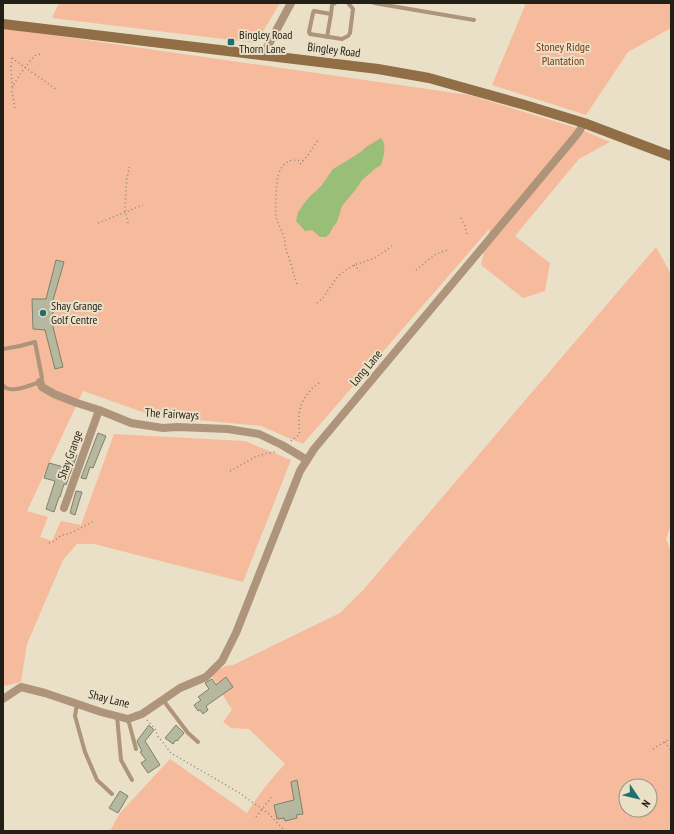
<svg xmlns="http://www.w3.org/2000/svg" width="674" height="834" font-family="'PT Sans Narrow',sans-serif">
  <style>
    .green { fill: #f6ba9d; fill-rule: evenodd }
    .water { fill: #98be77 }
    .building { fill: #b5b79e; stroke: #7f816a }
    .lines { fill: none; stroke-linecap: round; stroke-linejoin: round }
    .path { stroke: #8e8776; stroke-width: 1.5; stroke-dasharray: 1 3; stroke-linecap: butt }
    .lane { stroke: #ad947a; stroke-width: 4 }
    .street { stroke: #ad947a; stroke-width: 8 }
    .secondary { stroke: #926e47; stroke-width: 10 }
    .poi-dot { fill: #226e6e; stroke: #eae0c8; stroke-width: 1.5 }
    .labels { text-anchor: middle; stroke-width: 4; stroke-linejoin: round; paint-order: stroke }
    .poi-label { font-size: 12px; fill: #221f16; stroke: #eae0c8; text-anchor: start }
    .park-label { font-size: 12px; fill: #7c370e; stroke: #eae0c8 }
    .street-label { font-size: 12px; fill: #221f16; stroke: #eae0c8 }
  </style>
  <rect width="100%" height="100%" fill="#eae0c8"/>
  <path class="green" d="M59,3H280L256,43L52,18Z
    M526,3H671V28L628,52L586,115L492,85Z
    M3,28L469,95L577,128L610,142L579,159L515,236L550,263L545,291L523,298L481,265L490,228L303,444L261,426L154,416L83,391L27,511L48,517L40,537L52,541L61,521L81,525L114,434L245,441L291,460L243,582L94,544H77L63,560L27,644L21,682L4,686L3,688Z
    M656,247L671,274V525L666,539L671,551V831H110L120,813L170,759L247,813C258,795 271,779 285,764L249,729L231,728L223,722L232,710L211,675L225,666L233,665L340,613L364,589ZM626,786H650V810H626Z"/>
  <path class="water" d="M381,138C387,146 384,155 381,165L376,168L362,180L356,189L342,206L337,222L333,227L330,233L326,237H320L312,230L305,231L296,221L298,212L303,205L310,196L316,191L322,185L333,169L353,157L362,151L366,147Z"/>
  <path class="building" d="M56,260L64,262L53,300V327L63,367L55,369L45,330L33,329L32,299H46Z
    M98,433L106,436L93,468L90,467L86,479L81,478Z
    M69,452L77,455L70,474V473L66,485L64,484L60,497H59L54,512L46,509L55,481L44,478L49,463L64,467Z
    M76,491L82,492L75,515L70,513Z
    M226,677L233,687L206,706L208,710L203,714L200,710L198,711L194,705L201,700L198,697L209,689L205,683L212,679L216,685Z
    M149,725L154,730L145,741L160,765L148,773L141,763L146,760L140,752L142,751L139,746L137,741Z
    M176,725L184,733L177,741L176,740L173,744L165,738Z
    M297,780L303,814L296,815L297,818L285,821L284,818L277,819L274,805L294,800L291,782Z
    M120,791L128,796L118,813L109,808Z"/>
  <g class="lines">
    <path class="path" d="M12,58L57,90
      M12,58L11,66L12,88
      M15,108L12,92L13,86L20,74L31,60L36,55L42,54
      M300,164L308,155L318,140
      M461,218L465,226L467,235
      M98,223L143,205
      M128,223L125,210L126,189L127,178L129,169V167
      M354,265L360,271
      M416,270L436,254L447,250
      M3,280L6,281
      M297,284C294,277 293,271 291,264C290,259 287,254 286,249C285,246 285,243 285,240C283,232 278,225 276,217C275,210 276,202 276,195C277,177 278,156 303,161
      M317,303L322,299L338,276L346,270L354,265L375,258L392,246
      M291,441L299,435C300,431 299,427 299,422C298,409 302,399 311,390C313,386 318,385 320,381
      M230,471L255,457L267,453L277,452
      M49,543L54,541L62,535L68,534L75,531L94,521
      M147,720L156,730L157,735L171,753L238,792L268,813L285,831
      M665,742L671,750
      M653,749L671,738
      M256,817L273,795"/>
    <path class="lane" d="M335,3L332,5L331,14L314,11L313,13L309,32L310,34L342,39L348,36L350,33L353,9L348,3
      M374,3L474,20
      M327,37L331,14
      M3,349L20,346L35,342L42,378L40,382C30,385 9,395 3,385
      M163,700L188,733L198,742
      M77,704L75,716L85,752L97,780L112,794
      M117,716L121,760L132,780
      M128,719L136,749"/>
    <path class="street" d="M263,55L291,3
      M40,382L42,387L54,394L77,403L99,410L131,423L163,428L177,427L228,429L259,434L282,445L307,460
      M64,508L99,410
      M3,699L21,687L45,693L101,712L128,719L142,714L180,688L206,677L222,661L236,633L300,471L314,449L569,144L578,133L584,123"/>
    <path class="secondary" d="M3,24L378,69L429,78L525,105L584,123L671,156"/>
  </g>
  <g class="poi-dot">
    <rect x="227" y="38" width="8" height="8" rx="2"/>
    <circle cx="43" cy="313" r="4"/>
  </g>
  <g class="labels">
    <g class="poi-label">
      <text x="239" y="39">Bingley Road<tspan x="239" dy="14">Thorn Lane</tspan></text>
      <text x="51" y="310">Shay Grange<tspan x="51" dy="14">Golf Centre</tspan></text>
    </g>
    <g class="park-label">
      <text x="563" y="51">Stoney Ridge<tspan x="563" dy="14">Plantation</tspan></text>
    </g>
    <g class="street-label">
      <text transform="translate(334 50) rotate(7)" y="4">Bingley Road</text>
      <text transform="translate(366 368) rotate(-50)" y="4">Long Lane</text>
      <text transform="translate(172 414) rotate(3)" y="4">The Fairways</text>
      <text transform="translate(70 455) rotate(-70)" y="4">Shay Grange</text>
      <text transform="translate(109 699) rotate(14)" y="4">Shay Lane</text>
    </g>
  </g>
  <rect width="674" height="834" fill="none" stroke="#221f16" stroke-width="8"/>
  <g transform="translate(638 798) rotate(125)"><circle r="19" fill="#eae0c8" stroke="#9a9381"/>
  <path d="M0-3L7 15L0 10L-7 15Z" fill="#226e6e"/>
  <text y="-6" font-size="11" font-weight="bold" text-anchor="middle" fill="#221f16">N</text>
  </g>
</svg>
